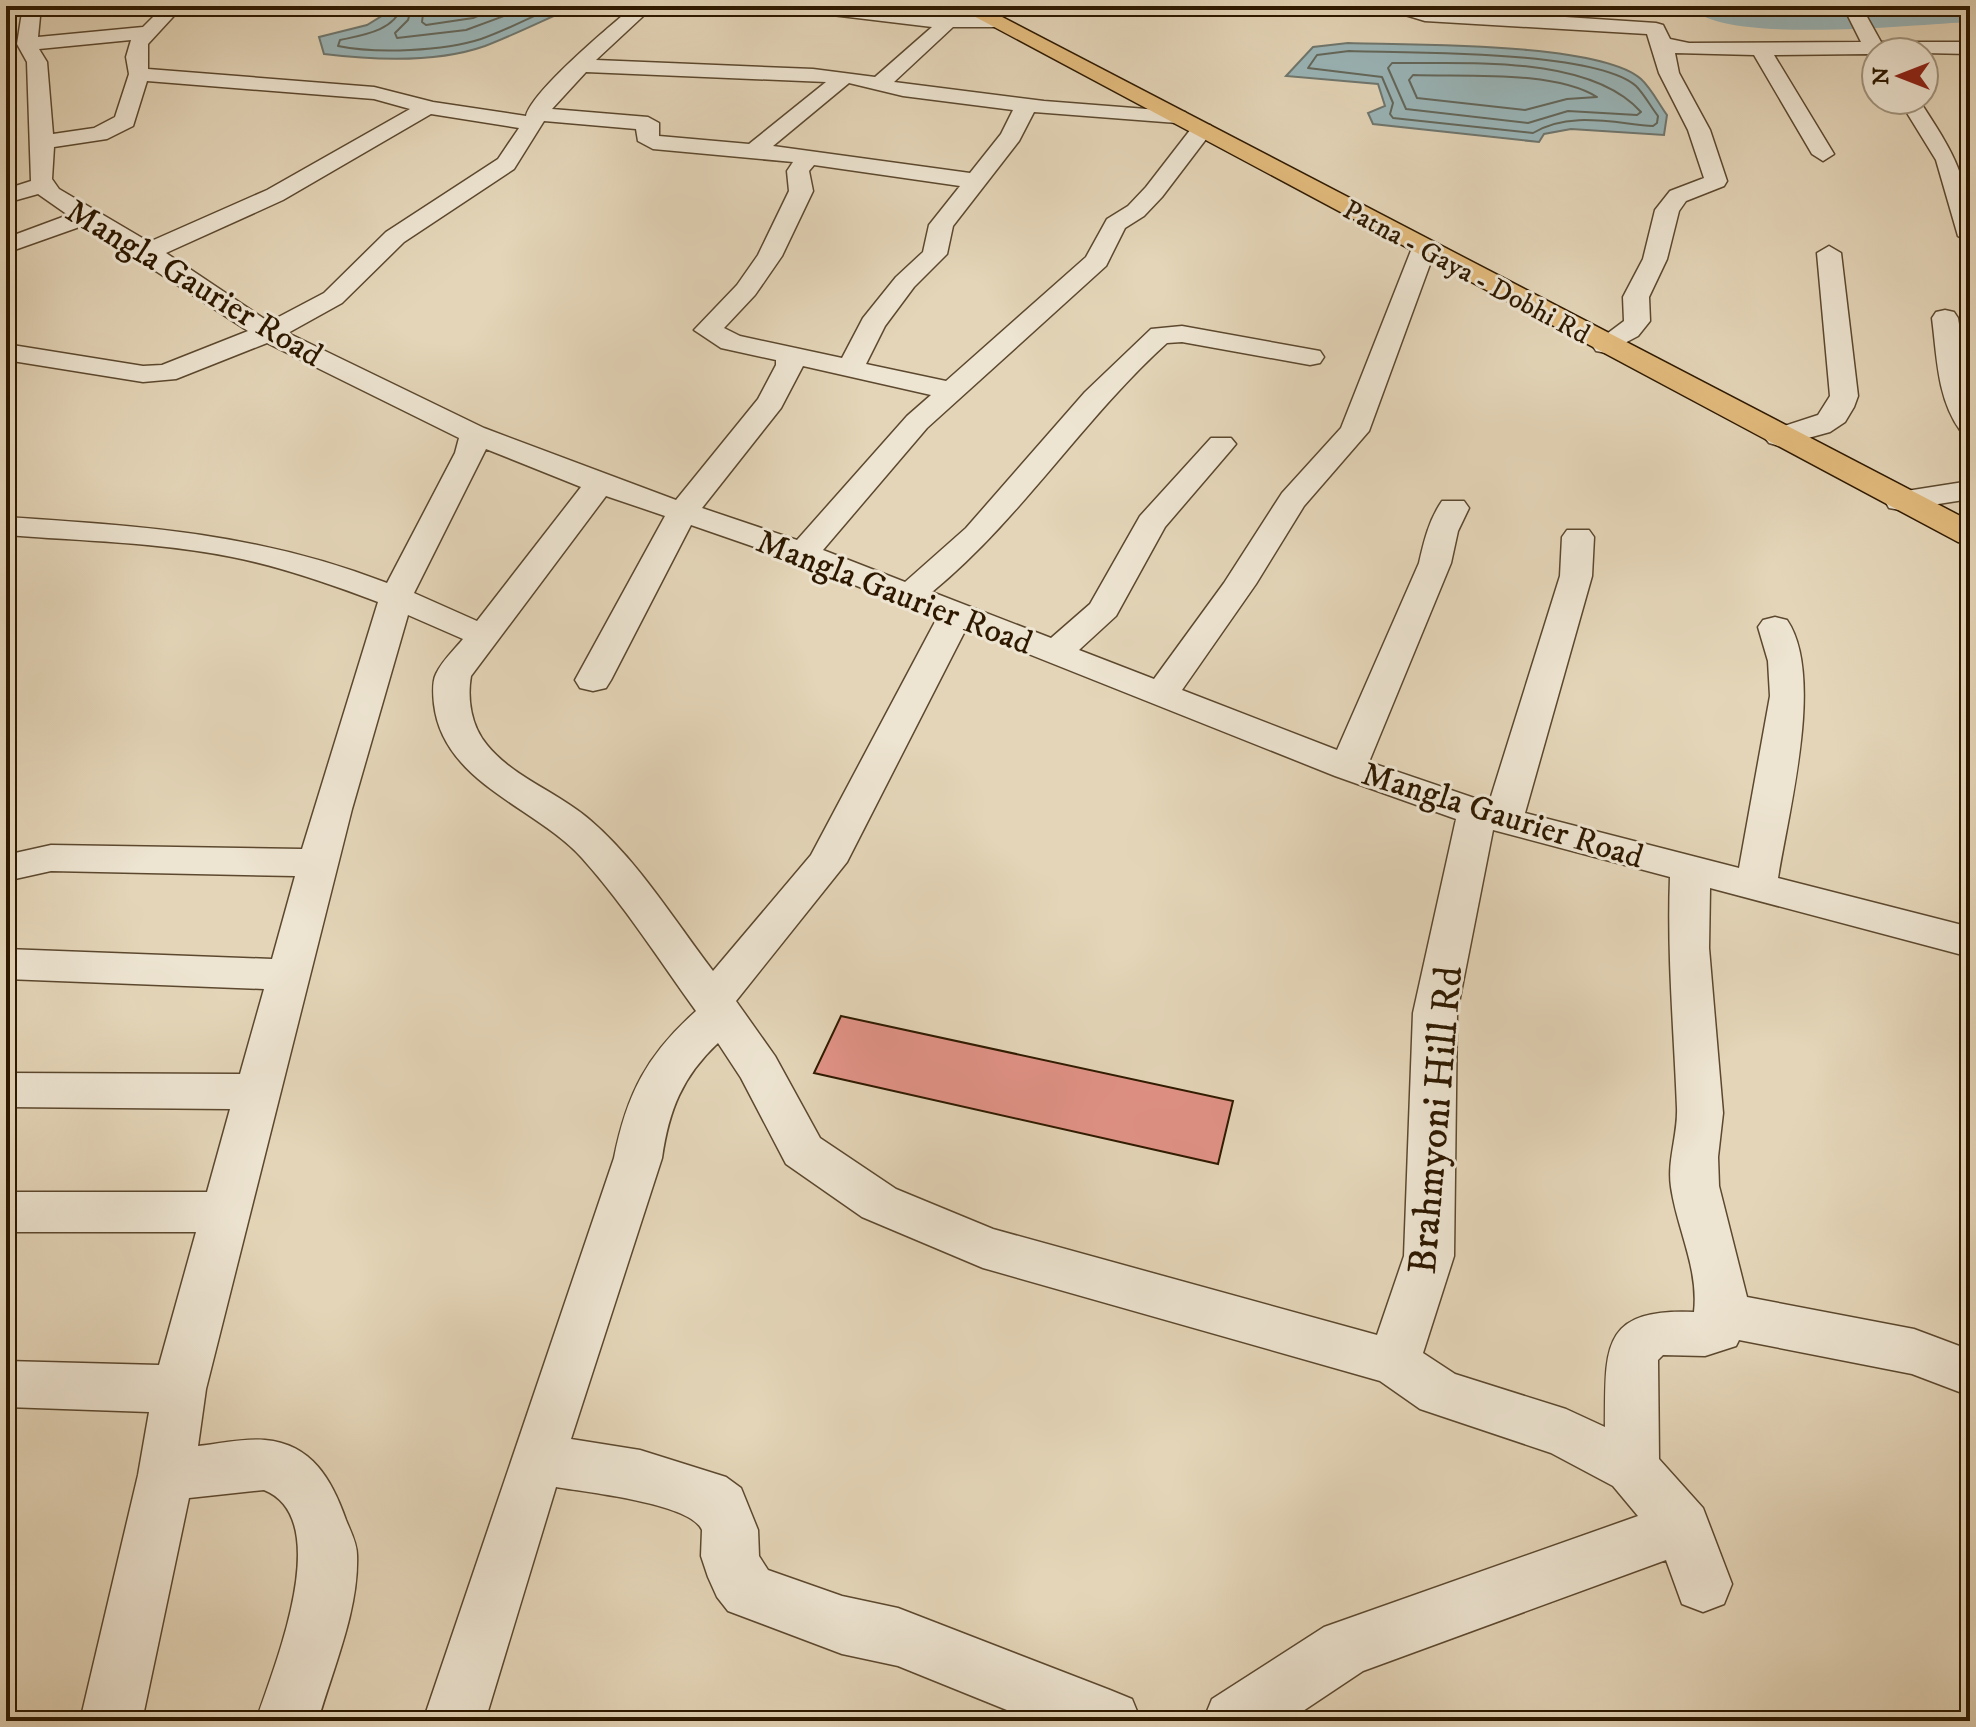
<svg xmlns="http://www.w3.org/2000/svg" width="1976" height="1727" font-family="'IM FELL DW Pica',serif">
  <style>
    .water { fill: #9ab6b9; stroke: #6f776f; stroke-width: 2 }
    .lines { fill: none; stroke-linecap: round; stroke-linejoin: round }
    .shore { stroke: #64685c; stroke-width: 2 }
    .river { fill: #9ab6b9; fill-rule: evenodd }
    .building { fill: #e29387; stroke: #2e1900; stroke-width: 2 }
    .street-casing { stroke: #5c482e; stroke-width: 3 }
    .primary-casing { stroke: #2e1900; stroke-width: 3 }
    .street { fill: #ede4d1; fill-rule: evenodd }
    .primary { fill: #e2ba7c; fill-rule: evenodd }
    .labels { text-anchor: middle; stroke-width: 6; stroke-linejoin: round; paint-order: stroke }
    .far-street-label { font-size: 28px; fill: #2e1900; stroke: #ede4d1 }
    .street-label { font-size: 34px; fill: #2e1900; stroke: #ede4d1 }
    .near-street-label { font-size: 40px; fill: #2e1900; stroke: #ede4d1 }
  </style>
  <rect width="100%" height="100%" fill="#e4d5b8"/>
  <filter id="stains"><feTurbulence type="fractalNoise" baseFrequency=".0025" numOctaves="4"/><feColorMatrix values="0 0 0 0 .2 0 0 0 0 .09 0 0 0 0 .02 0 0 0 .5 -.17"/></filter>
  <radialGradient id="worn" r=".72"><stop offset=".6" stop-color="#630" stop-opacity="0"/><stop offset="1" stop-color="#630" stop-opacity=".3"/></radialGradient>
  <path class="water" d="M398,6H576C546,19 516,34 485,46C437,63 373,60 324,54L319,37L367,25Z
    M1348,43C1408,45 1600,42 1641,79C1651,88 1659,104 1667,115L1664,135L1571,129L1544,134L1539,142L1373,124L1368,113L1385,106L1378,84L1286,76L1313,47Z"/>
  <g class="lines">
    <path class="shore" d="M402,6C394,31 363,35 340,40L338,46C377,54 444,51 481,39C507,30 531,17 556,6
      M412,6L408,20L395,33L397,38L466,30L531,6
      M424,6L422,22L426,25L473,18L501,6
      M1349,51C1408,53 1595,50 1636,86C1644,94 1651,107 1658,116L1657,123L1653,126C1613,123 1569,111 1533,133L1393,118L1390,114L1393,103L1382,77L1308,68L1317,55Z
      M1392,63C1465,64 1589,54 1641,112L1637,115L1568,111L1528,123L1406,109L1388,68Z
      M1413,75C1464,77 1554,70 1597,97L1567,99L1525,110L1417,98L1409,80Z"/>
    <path class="river" d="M1690,6L1794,9L1970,6V22C1920,24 1718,46 1690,6Z"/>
  </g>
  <path class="building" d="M841,1016L1233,1101L1218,1164L814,1073Z"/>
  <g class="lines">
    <g class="street-casing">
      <path id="street" d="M23,6H41L38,37L143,27L164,6H183L148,44V69L374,87L433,102L526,116C532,91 610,26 634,6H654L596,60L813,69L875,77L932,27L807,12L798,6L997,17L1006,23L1004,27H953L894,82L1044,101L1185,112L1188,117L1185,122L1177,123L1034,112L1019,141L953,226L947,254L914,287L885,326L866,364L946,381L1086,257L1107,219L1128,206L1146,187L1194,125H1210L1213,130L1162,197L1144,216L1125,228L1106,266L927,428L823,550L905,582L966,528L1085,392L1151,329L1182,326L1320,351L1324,357L1320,363L1310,365L1182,342L1167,343C1082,420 1021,519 932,592L1051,638L1090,604L1140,516L1211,438H1231L1236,444L1231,450L1165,527L1116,616L1079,650L1154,679L1224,583L1282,493L1341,428L1412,248L1424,241L1433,243L1436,248L1369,431L1304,506L1256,584L1182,690L1337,750L1419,563C1424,541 1429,520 1442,501H1464L1469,508L1458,531L1451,563L1369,762L1489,803L1560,576L1562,537L1567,530H1589L1594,537L1592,576L1525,813L1739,868L1770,696L1768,661L1758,627L1763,620L1775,617L1787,620C1825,675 1788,813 1778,878L1970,927V957L1710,888L1709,948L1723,1113L1718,1157L1719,1186L1747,1297L1914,1329L1970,1350V1396L1912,1374L1739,1340L1736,1346L1705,1356L1663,1355L1658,1360L1659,1459L1703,1508L1732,1584L1724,1604L1703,1612L1682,1604L1666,1560L1363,1671L1288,1721H1203L1212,1699L1324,1627L1638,1516L1613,1486L1551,1453L1420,1409L1380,1381L983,1268L862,1217L786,1164L741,1078L718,1043C682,1077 669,1110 662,1158L571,1439L640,1450L726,1477L741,1488L758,1530L759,1556L768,1570L842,1596L898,1608L1110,1690L1132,1699L1141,1721H1034L898,1666L842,1654L728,1611L717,1597L708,1577L701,1556L702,1530C691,1503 584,1492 556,1487L485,1721H423L614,1158C627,1093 647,1055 696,1011C659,960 625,906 582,858C536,807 443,783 434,704C433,694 432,682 436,674C442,661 454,650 463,639L408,615L352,809L206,1389L198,1446C219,1444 244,1438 265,1440C312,1444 332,1480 346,1520C350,1530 357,1543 357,1555C359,1610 333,1668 318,1721H256C272,1671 337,1519 264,1490L189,1498L142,1721H80L138,1475L149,1412L6,1407V1361L159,1365L196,1232H6V1192H207L230,1109L6,1107V1073L240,1074L264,989L6,979V949L272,959L295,876L51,871L6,881V855L51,845L302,849L378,602C330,584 282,567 232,557C158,542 81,541 6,535V517C142,526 257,533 387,583L455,453L459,438L267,343L176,379L143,382L6,360V344L143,366L162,365L248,331L85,225L6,253V238L68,215L38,194L6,203V189L31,181L27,62L17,44ZM131,40L126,57L129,74L115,117L94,128L53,134L47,62L39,49ZM586,72L826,82L749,144L659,136V123L648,117L552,109ZM147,81L374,99L410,109L267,190L149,242L59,189L52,179L54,147L107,139L133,126ZM849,83L903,96L1013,110L1001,134L970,173L773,146ZM431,114L519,128L498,159L386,232L324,293L269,322L166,253L283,200ZM544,121L636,129L638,141L653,149L793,162L787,171L789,191L758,255L737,285L694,330L721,348L776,360V365L758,399L676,500L484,428L288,333L342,303L404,242L514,169ZM814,165L960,186L929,225L923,252L896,277L863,318L842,358L740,336L724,328L755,295L782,256L813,191L809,171ZM803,366L931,395L907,416L797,540L702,508L781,408ZM486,449L581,487L477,621L414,593ZM606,496L665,516L575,680L580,688L593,691L606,688L611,680L691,525L792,560L937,618L811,855L713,971C674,920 639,862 590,820C558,792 514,778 487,745C471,726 467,699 471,676ZM966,629L1335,776L1456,819L1413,1013L1404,1256L1377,1335L993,1229L896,1189L820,1138L775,1056L736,1001L847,862ZM1493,830L1670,877C1667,955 1674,1031 1677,1108C1678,1135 1667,1160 1671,1187C1677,1229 1699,1269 1694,1312C1599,1308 1606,1349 1605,1427L1566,1409L1455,1374L1423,1353L1454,1256L1457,1013Z
        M1400,6L1656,23L1663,25L1670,39L1689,43L1861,42L1843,6H1861L1881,42H1970V54L1876,52V58L1868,54L1774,55L1834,154L1823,161L1812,154L1754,55L1675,53L1679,73L1710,130L1727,181L1724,186L1686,201L1679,211L1667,259L1649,297L1650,321L1638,336L1606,353L1596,351L1592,345L1624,321L1623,297L1643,259L1655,210L1670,191L1704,178L1688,130L1659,73L1647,34L1425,21L1402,14Z
        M1899,100H1919C1954,154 1970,177 1970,243L1958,236L1936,160Z
        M1829,246L1841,253L1858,396L1854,407L1845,422L1830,432L1779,446L1769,443L1764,437L1769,431L1818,415L1830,396L1817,253Z
        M1945,310L1954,312L1958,318L1970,391V433L1960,430C1937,398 1937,356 1932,318L1936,312Z
        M1970,481V499L1900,510L1889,508L1885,501L1889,494L1900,492Z"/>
    </g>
    <g class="primary-casing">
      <path id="primary" d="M955,6H981L1970,521V545L1958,542Z"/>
    </g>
    <use href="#street" class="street"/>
    <use href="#primary" class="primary"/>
  </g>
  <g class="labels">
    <g class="far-street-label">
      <text transform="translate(1467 271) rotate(28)" y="10">Patna - Gaya - Dobhi Rd</text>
    </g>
    <g class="street-label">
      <text transform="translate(195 282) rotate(31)" y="12">Mangla Gaurier Road</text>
      <text transform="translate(895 591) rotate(21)" y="12">Mangla Gaurier Road</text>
      <text transform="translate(1503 814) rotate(17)" y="12">Mangla Gaurier Road</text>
    </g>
    <g class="near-street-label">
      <text transform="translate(1434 1120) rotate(-85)" y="14">Brahmyoni Hill Rd</text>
    </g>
  </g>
  <rect width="1976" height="1727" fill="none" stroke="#e4d5b8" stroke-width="32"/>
  <rect x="8" y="8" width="1960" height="1711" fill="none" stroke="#2e1900" stroke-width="4"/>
  <rect x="16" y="16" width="1944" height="1695" fill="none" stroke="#2e1900" stroke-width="2"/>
  <g transform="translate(1900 76) rotate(270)"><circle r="38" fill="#ede4d1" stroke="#a1937d" stroke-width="2"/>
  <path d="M0-6L14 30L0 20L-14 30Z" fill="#8f2418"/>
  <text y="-12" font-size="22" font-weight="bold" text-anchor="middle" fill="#2e1900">N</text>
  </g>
  <rect width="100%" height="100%" filter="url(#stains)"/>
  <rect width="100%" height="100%" fill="url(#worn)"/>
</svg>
